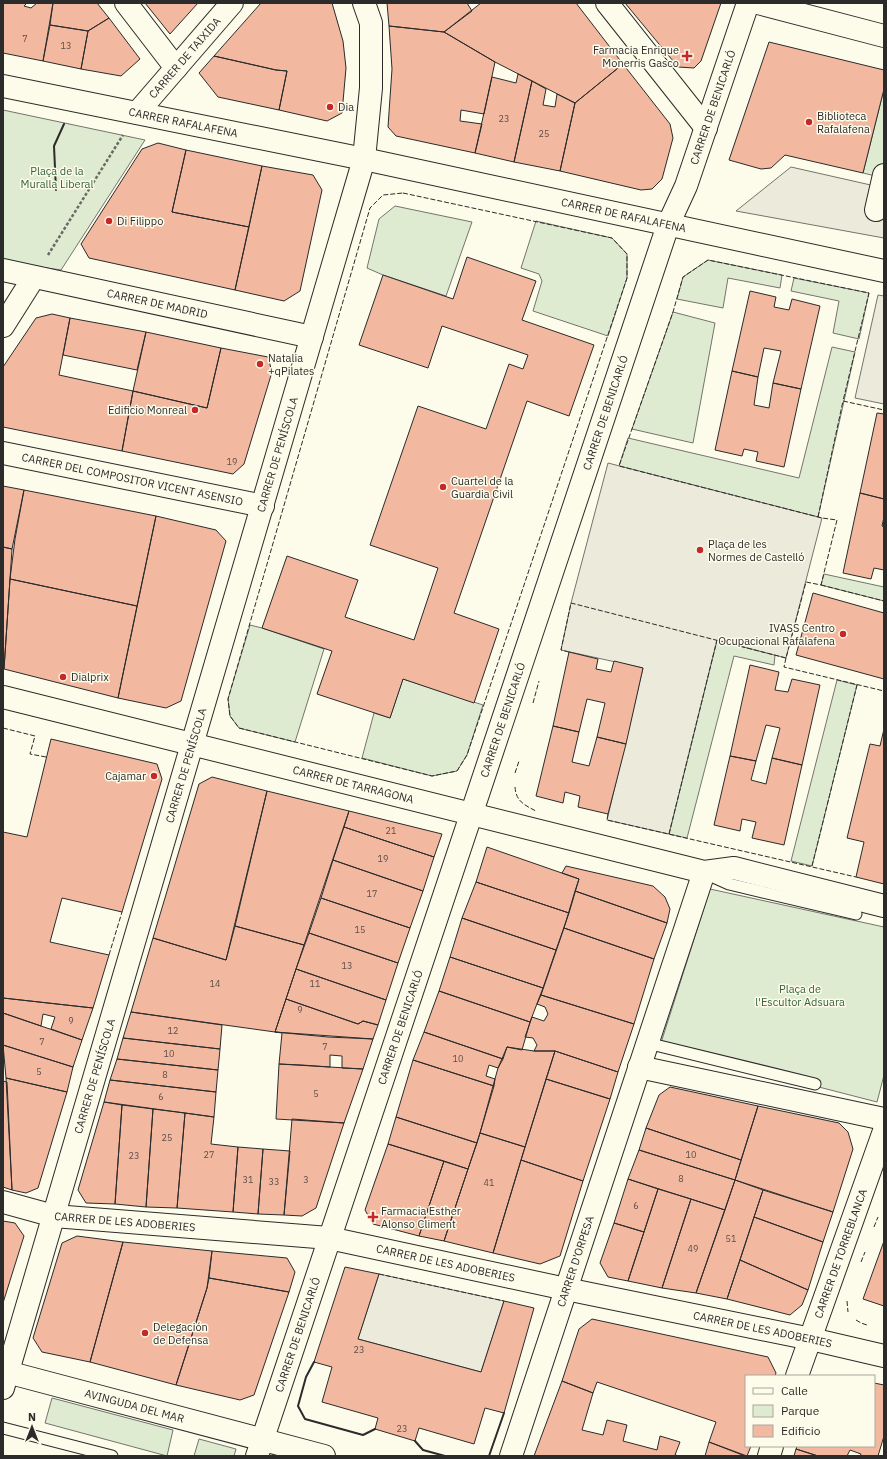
<svg xmlns="http://www.w3.org/2000/svg" width="887" height="1459" font-family="'IBM Plex Sans',sans-serif">
  <style>
    .green { fill: #deebd1; stroke: #74746e }
    .parking { fill: #eceadb; stroke: #74746e }
    .building { fill: #f2b8a0; stroke: #2b2b2b }
    .lines { fill: none; stroke-linecap: round; stroke-linejoin: round }
    .lane-casing { stroke: #2b2b2b; stroke-width: 13 }
    .street-casing { stroke: #2b2b2b; stroke-width: 24 }
    .secondary-casing { stroke: #2b2b2b; stroke-width: 24 }
    .path { stroke: #6a6964; stroke-width: 2.5; stroke-dasharray: 3 2; stroke-linecap: butt }
    .lane { stroke: #fdfbea; stroke-width: 11 }
    .street { stroke: #fdfbea; stroke-width: 22 }
    .secondary { stroke: #fdfbea; stroke-width: 22 }
    .fence { stroke: #2b2b2b; stroke-width: 1; stroke-dasharray: 5 2; stroke-linecap: butt }
    .wall { stroke: #2b2b2b; stroke-width: 2 }
    .poi-dot { fill: #c62828; stroke: #fdfbea; stroke-width: 1.5 }
    .labels { text-anchor: middle; stroke-width: 3; stroke-linejoin: round; paint-order: stroke }
    .number-label { font-size: 9px; fill: #5d4e48 }
    .poi-label { font-size: 11px; fill: #2b2b2b; stroke: #fdfbea; text-anchor: start }
    .street-label { font-size: 11px; fill: #2b2b2b; stroke: #fdfbea }
    .park-label { font-size: 11px; fill: #34623c; stroke: #fdfbea }
  </style>
  <rect width="100%" height="100%" fill="#fdfbea"/>
  <path class="green" d="M884,89V178L863,173Z
    M3,110L145,140L61,270L40,267L3,259Z
    M395,206L472,222L446,296L383,275L367,268L379,219Z
    M536,221L612,238L627,254V278L608,336L533,311L542,281L539,274L521,268Z
    M708,260L782,275L780,288L728,278L723,308L677,299L683,277Z
    M794,278L869,293L859,339L833,333L839,301L791,291Z
    M673,312L715,323L693,443L632,429Z
    M832,347L855,352L818,517L619,466L628,438L799,478Z
    M824,574L884,587V601L821,585Z
    M250,625L262,628L324,649L295,742L239,728L230,716L228,699Z
    M717,640L775,655L774,665L734,656L687,838L669,834Z
    M403,679L483,705L467,755L457,771L432,776L362,758L374,713L390,718Z
    M837,680L857,685L812,866L791,861Z
    M710,889L884,927V1075L877,1102L660,1046Z
    M52,1398L173,1430L167,1456L45,1423Z
    M199,1439L236,1449L234,1456H194Z"/>
  <path class="parking" d="M791,167L884,188V238L736,211Z
    M878,295L884,296V404L855,398Z
    M608,463L822,518L786,658L717,640L669,834L607,820L643,668L561,650L571,603Z
    M379,1274L504,1301L481,1372L358,1339Z"/>
  <path class="building" d="M3,3H27L24,6L31,8L37,3H53L43,61L3,53Z
    M53,3H97L109,18L88,31L50,25Z
    M145,3H198L170,34Z
    M261,3H332L343,41L346,68L342,113L327,121L279,110L287,71L276,70L214,56Z
    M387,3H467L472,11L444,32L389,26Z
    M481,3H576L623,64L575,103L495,62L444,32Z
    M625,3H721L701,61L694,68L678,67Z
    M109,18L140,59L121,76L81,69L88,31Z
    M50,25L88,31L81,69L43,61Z
    M389,26L444,32L495,62L484,114L461,110L460,121L482,124L475,153L396,136L388,127L392,69Z
    M769,42L884,70V89L863,173L785,155L771,168L761,169L729,160Z
    M214,56L276,70L287,71L279,110L218,97L199,73Z
    M623,64L670,124L673,138L662,179L652,189L641,190L560,171L575,103Z
    M518,74L532,81L514,162L475,153L492,77L516,83Z
    M532,81L546,89L543,105L555,107L557,94L575,103L560,171L514,162Z
    M158,143L186,150L172,212L249,227L235,290L89,258L81,244L142,149Z
    M186,150L262,166L249,227L172,212Z
    M262,166L313,175L322,190L300,291L284,301L235,290Z
    M467,257L536,281L522,320L594,345L569,416L527,401L454,613L499,629L474,703L403,679L390,718L317,694L332,651L262,628L287,556L358,580L345,617L414,640L438,568L370,545L418,406L486,429L509,364L523,369L528,355L442,326L428,368L359,345L383,275L453,299Z
    M750,291L776,297L774,307L789,310L792,299L820,306L801,389L773,383L781,351L764,348L758,377L732,371Z
    M52,314L70,318L59,375L133,391L122,451L3,427V367L36,318Z
    M70,318L146,332L137,370L63,355Z
    M146,332L221,348L207,408L133,391Z
    M221,348L268,357L272,372L244,464L233,474L122,451L133,391L207,408Z
    M732,371L758,377L754,405L769,408L773,383L801,389L784,467L756,461L758,452L744,449L742,456L715,450Z
    M877,413L884,414V499L860,493Z
    M3,486L24,490L12,549L3,547Z
    M24,490L156,516L137,606L10,579L15,539Z
    M860,493L884,499V517L882,526L884,527V570L874,568L871,579L843,573Z
    M156,516L216,530L226,541L181,701L166,708L118,698Z
    M3,547L12,549L4,669L3,668Z
    M10,579L137,606L118,698L4,669Z
    M813,593L884,613V679L796,655Z
    M569,652L598,659L596,669L611,672L614,661L643,668L626,744L597,737L605,703L587,699L579,732L553,726Z
    M750,665L779,672L775,690L788,692L792,679L820,685L802,765L772,758L780,728L766,725L756,761L730,756Z
    M553,726L579,732L572,762L589,766L597,737L626,744L608,814L578,807L580,796L565,792L563,803L536,796Z
    M884,729V884L856,877L864,842L847,838L870,744L880,746Z
    M51,739L157,764L162,779L122,912L62,898L50,942L109,955L93,1008L3,998V832L27,837Z
    M730,756L756,761L751,780L766,784L772,758L802,765L784,845L752,838L756,822L742,819L740,831L714,825Z
    M212,777L267,791L226,960L153,938L199,784Z
    M267,791L349,811L304,945L235,926Z
    M349,811L442,834L434,857L344,827Z
    M344,827L434,857L423,891L333,860Z
    M487,847L579,879L569,913L476,882Z
    M333,860L423,891L410,928L321,898Z
    M566,866L653,886L665,897L670,909L667,923L575,891L579,879L562,873Z
    M476,882L569,913L556,950L462,918Z
    M575,891L667,923L654,959L564,928Z
    M321,898L410,928L398,963L309,933Z
    M462,918L556,950L543,988L450,957Z
    M235,926L304,945L275,1032L131,1012L153,938L226,960Z
    M564,928L654,959L634,1024L541,995Z
    M309,933L398,963L386,1000L296,969Z
    M450,957L543,988L530,1022L439,991Z
    M296,969L386,1000L378,1025L363,1021L358,1024L286,999Z
    M439,991L530,1022L522,1050L507,1047L503,1059L424,1032Z
    M541,995L634,1024L618,1072L555,1051H534L537,1045L533,1038L525,1037L532,1017L544,1021L548,1014L545,1007L537,1004Z
    M3,998L93,1008L82,1040L51,1029L55,1017L43,1014L41,1026L3,1013Z
    M286,999L358,1024L363,1021L378,1025L373,1039L275,1032Z
    M131,1012L222,1025L220,1049L123,1038Z
    M3,1013L82,1040L73,1067L3,1045Z
    M275,1032L328,1037L373,1039L363,1069L342,1068V1056L330,1055V1067L302,1065L279,1064L282,1033Z
    M424,1032L503,1059L498,1068L489,1065L486,1076L495,1079L494,1086L413,1060Z
    M123,1038L220,1049L218,1070L117,1059Z
    M3,1045L73,1067L67,1092L6,1078Z
    M507,1047L534,1051H555L525,1147L480,1133L498,1068Z
    M555,1051L618,1072L610,1099L546,1079Z
    M117,1059L218,1070L216,1092L110,1080Z
    M413,1060L494,1086L477,1143L396,1117Z
    M279,1064L363,1069L344,1123L276,1119Z
    M6,1078L67,1092L38,1188L26,1193L12,1190Z
    M546,1079L610,1099L583,1181L521,1160Z
    M110,1080L216,1092L214,1117L104,1102Z
    M3,1081L7,1082L12,1190L3,1187Z
    M670,1087L758,1106L741,1160L646,1128L659,1095Z
    M104,1102L122,1105L115,1204L86,1203L78,1190Z
    M122,1105L153,1109L146,1207L115,1204Z
    M758,1106L839,1123L848,1132L853,1149L833,1212L735,1180Z
    M153,1109L185,1113L177,1208L146,1207Z
    M185,1113L214,1117L211,1144L238,1147L233,1212L177,1208Z
    M396,1117L477,1143L468,1169L388,1144Z
    M292,1119L344,1123L316,1208L302,1216L284,1215Z
    M646,1128L741,1160L735,1180L639,1150Z
    M480,1133L525,1147L493,1253L444,1241Z
    M388,1144L444,1161L419,1236L373,1224L365,1210Z
    M238,1147L263,1149L258,1214L233,1212Z
    M263,1149L290,1151L284,1215L258,1214Z
    M639,1150L735,1180L725,1210L628,1179Z
    M521,1160L583,1181L560,1256L540,1264L493,1253Z
    M444,1161L468,1169L444,1241L419,1236Z
    M628,1179L658,1189L644,1232L614,1223Z
    M735,1180L763,1190L727,1299L696,1293Z
    M658,1189L691,1199L662,1288L628,1281Z
    M763,1190L833,1212L823,1242L754,1217Z
    M691,1199L725,1210L696,1293L662,1288Z
    M754,1217L823,1242L808,1290L740,1260Z
    M3,1221L15,1223L24,1236L3,1303Z
    M614,1223L644,1232L628,1281L608,1277L600,1263Z
    M77,1236L123,1242L90,1362L42,1352L33,1338L62,1243Z
    M884,1241V1306L863,1299Z
    M123,1242L212,1251L207,1288L176,1385L90,1362Z
    M212,1251L287,1258L295,1272L289,1292L209,1278Z
    M740,1260L808,1290L802,1305L790,1315L727,1299Z
    M345,1267L379,1274L358,1339L481,1372L504,1301L534,1308L504,1413L485,1408L474,1444L419,1428L415,1441L375,1429L378,1418L322,1402L332,1367L314,1362Z
    M209,1278L289,1292L254,1395L240,1400L176,1385L207,1288Z
    M592,1319L768,1357L776,1373L775,1376H746V1446H751L747,1456L709,1442L716,1422L597,1382L593,1393L562,1381L579,1329Z
    M562,1381L593,1393L582,1430L603,1435L607,1420L627,1425L623,1441L657,1450L660,1436L680,1442L675,1455L680,1456H534Z
    M874,1383L884,1385V1436L878,1456H860L861,1454L850,1450L847,1456H818L796,1449L797,1446H874Z
    M709,1442L745,1456H705Z
    M796,1449L818,1456H794Z"/>
  <g class="lines">
    <g class="lane-casing">
      <path id="lane" d="M709,875L729,884L856,914
        M647,1043L815,1084
        M3,1428L112,1456"/>
    </g>
    <g class="street-casing">
      <g id="street">
        <path d="M126,3L176,68"/>
        <path d="M607,3L706,128"/>
        <path d="M758,3L884,36"/>
        <path id="s1" d="M137,113L232,3"/>
        <path d="M876,210L884,175"/>
        <path id="s2" d="M3,270L312,337"/>
        <path d="M3,326L34,277"/>
        <path id="s3" d="M3,453L263,506"/>
        <path id="s4" d="M3,697L704,872L734,868L884,906"/>
        <path d="M639,1067L884,1119"/>
        <path id="s5" d="M3,1202L54,1216L329,1238L566,1289L811,1339L884,1356"/>
        <path id="s6" d="M797,1376L884,1131"/>
        <path id="s7" d="M3,1388L364,159L371,88V23L364,3"/>
        <path id="s8" d="M257,1456L668,225L686,186L748,3"/>
        <path id="s9" d="M511,1456L704,872"/>
        <path d="M769,1456L772,1446"/>
      </g>
    </g>
    <g class="secondary-casing">
      <g id="secondary">
        <path id="s10" d="M3,86L364,159L884,271"/>
        <path id="s11" d="M3,1371L324,1456"/>
      </g>
    </g>
    <path class="path" d="M48,255L123,135"/>
    <use href="#lane" class="lane"/>
    <use href="#street" class="street"/>
    <use href="#secondary" class="secondary"/>
    <path class="fence" d="M403,193L612,238L627,254V278L467,755L457,771L432,776L239,728L230,716L228,699L370,208L383,195Z
      M818,517L843,401
      M821,585L884,601
      M569,652L561,650L571,603L786,658L806,582L821,585L837,520L822,518L619,466L673,312L683,277L708,260L869,293L843,401L884,410
      M786,658L784,667L884,691
      M533,703L539,681
      M3,728L35,736L30,754L46,757
      M515,773L519,761
      M515,787C516,801 524,805 536,811
      M608,814L607,820L856,877
      M669,834L717,640
      M812,866L857,685
      M109,955L122,912
      M874,1227L878,1217
      M861,1262L865,1252
      M379,1274L504,1301
      M847,1301L848,1312
      M856,1320L861,1323L867,1325"/>
    <path class="wall" d="M56,190L54,146L64,124
      M314,1362L306,1377L298,1406L305,1419L363,1435L375,1429
      M415,1441L423,1450L445,1456
      M489,1456L504,1413"/>
  </g>
  <g class="poi-dot">
    <path d="M685 50h4v4h4v4h-4v4h-4v-4h-4v-4h4z"/>
    <circle cx="330" cy="107" r="4"/>
    <circle cx="809" cy="122" r="4"/>
    <circle cx="109" cy="221" r="4"/>
    <circle cx="260" cy="364" r="4"/>
    <circle cx="195" cy="410" r="4"/>
    <circle cx="443" cy="487" r="4"/>
    <circle cx="700" cy="550" r="4"/>
    <circle cx="843" cy="634" r="4"/>
    <circle cx="63" cy="677" r="4"/>
    <circle cx="154" cy="776" r="4"/>
    <path d="M371 1211h4v4h4v4h-4v4h-4v-4h-4v-4h4z"/>
    <circle cx="145" cy="1333" r="4"/>
  </g>
  <g class="labels">
    <g class="number-label">
      <text x="25" y="42">7</text>
      <text x="66" y="49">13</text>
      <text x="504" y="122">23</text>
      <text x="544" y="137">25</text>
      <text x="232" y="465">19</text>
      <text x="391" y="834">21</text>
      <text x="383" y="862">19</text>
      <text x="372" y="897">17</text>
      <text x="360" y="933">15</text>
      <text x="347" y="969">13</text>
      <text x="215" y="987">14</text>
      <text x="315" y="987">11</text>
      <text x="300" y="1013">9</text>
      <text x="71" y="1024">9</text>
      <text x="173" y="1034">12</text>
      <text x="42" y="1045">7</text>
      <text x="325" y="1050">7</text>
      <text x="169" y="1057">10</text>
      <text x="458" y="1062">10</text>
      <text x="39" y="1075">5</text>
      <text x="165" y="1078">8</text>
      <text x="316" y="1097">5</text>
      <text x="161" y="1100">6</text>
      <text x="167" y="1141">25</text>
      <text x="209" y="1158">27</text>
      <text x="691" y="1158">10</text>
      <text x="134" y="1159">23</text>
      <text x="681" y="1182">8</text>
      <text x="248" y="1183">31</text>
      <text x="306" y="1183">3</text>
      <text x="274" y="1185">33</text>
      <text x="489" y="1186">41</text>
      <text x="636" y="1209">6</text>
      <text x="731" y="1242">51</text>
      <text x="693" y="1252">49</text>
      <text x="359" y="1353">23</text>
      <text x="402" y="1432">23</text>
    </g>
    <g class="poi-label">
      <text x="679" y="54" text-anchor="end">Farmacia Enrique<tspan x="679" dy="13">Monerris Gasco</tspan></text>
      <text x="338" y="111">Dia</text>
      <text x="817" y="120">Biblioteca<tspan x="817" dy="13">Rafalafena</tspan></text>
      <text x="117" y="225">Di Filippo</text>
      <text x="268" y="362">Natalia<tspan x="268" dy="13">+qPilates</tspan></text>
      <text x="187" y="414" text-anchor="end">Edificio Monreal</text>
      <text x="451" y="485">Cuartel de la<tspan x="451" dy="13">Guardia Civil</tspan></text>
      <text x="708" y="548">Plaça de les<tspan x="708" dy="13">Normes de Castelló</tspan></text>
      <text x="835" y="632" text-anchor="end">IVASS Centro<tspan x="835" dy="13">Ocupacional Rafalafena</tspan></text>
      <text x="71" y="681">Dialprix</text>
      <text x="146" y="780" text-anchor="end">Cajamar</text>
      <text x="381" y="1215">Farmacia Esther<tspan x="381" dy="13">Alonso Climent</tspan></text>
      <text x="153" y="1331">Delegación<tspan x="153" dy="13">de Defensa</tspan></text>
    </g>
    <g class="street-label">
      <text dy="4" stroke="none"><textPath href="#s1" startOffset="73">CARRER DE TAIXIDA</textPath></text>
      <text dy="4" stroke="none"><textPath href="#s8" startOffset="1424">CARRER DE BENICARLÓ</textPath></text>
      <text dy="4" stroke="none"><textPath href="#s10" startOffset="184">CARRER RAFALAFENA</textPath></text>
      <text dy="4" stroke="none"><textPath href="#s10" startOffset="634">CARRER DE RAFALAFENA</textPath></text>
      <text dy="4" stroke="none"><textPath href="#s2" startOffset="158">CARRER DE MADRID</textPath></text>
      <text dy="4" stroke="none"><textPath href="#s8" startOffset="1100">CARRER DE BENICARLÓ</textPath></text>
      <text dy="4" stroke="none"><textPath href="#s7" startOffset="973">CARRER DE PENÍSCOLA</textPath></text>
      <text dy="4" stroke="none"><textPath href="#s3" startOffset="132">CARRER DEL COMPOSITOR VICENT ASENSIO</textPath></text>
      <text dy="4" stroke="none"><textPath href="#s8" startOffset="776">CARRER DE BENICARLÓ</textPath></text>
      <text dy="4" stroke="none"><textPath href="#s7" startOffset="649">CARRER DE PENÍSCOLA</textPath></text>
      <text dy="4" stroke="none"><textPath href="#s4" startOffset="361">CARRER DE TARRAGONA</textPath></text>
      <text dy="4" stroke="none"><textPath href="#s8" startOffset="452">CARRER DE BENICARLÓ</textPath></text>
      <text dy="4" stroke="none"><textPath href="#s7" startOffset="325">CARRER DE PENÍSCOLA</textPath></text>
      <text dy="4" stroke="none"><textPath href="#s5" startOffset="124">CARRER DE LES ADOBERIES</textPath></text>
      <text dy="4" stroke="none"><textPath href="#s6" startOffset="130">CARRER DE TORREBLANCA</textPath></text>
      <text dy="4" stroke="none"><textPath href="#s9" startOffset="205">CARRER D'ORPESA</textPath></text>
      <text dy="4" stroke="none"><textPath href="#s5" startOffset="448">CARRER DE LES ADOBERIES</textPath></text>
      <text dy="4" stroke="none"><textPath href="#s5" startOffset="772">CARRER DE LES ADOBERIES</textPath></text>
      <text dy="4" stroke="none"><textPath href="#s8" startOffset="128">CARRER DE BENICARLÓ</textPath></text>
      <text dy="4" stroke="none"><textPath href="#s11" startOffset="136">AVINGUDA DEL MAR</textPath></text>
    </g>
    <g class="park-label">
      <text x="57" y="175">Plaça de la<tspan x="57" dy="13">Muralla Liberal</tspan></text>
      <text x="800" y="993">Plaça de<tspan x="800" dy="13">l'Escultor Adsuara</tspan></text>
    </g>
  </g>
  <rect width="887" height="1459" fill="none" stroke="#2b2b2b" stroke-width="8"/>
  <rect x="745" y="1375" width="130" height="72" fill="#fdfbea" stroke="#a9a89e"/>
  <rect x="753" y="1388" width="20" height="6" fill="#fdfbea" stroke="#a9a89e"/>
  <text x="781" y="1395" font-size="12" fill="#2b2b2b">Calle</text>
  <rect x="753" y="1405" width="20" height="12" fill="#deebd1" stroke="#a9a89e"/>
  <text x="781" y="1415" font-size="12" fill="#2b2b2b">Parque</text>
  <rect x="753" y="1425" width="20" height="12" fill="#f2b8a0" stroke="#a9a89e"/>
  <text x="781" y="1435" font-size="12" fill="#2b2b2b">Edificio</text>
  <g transform="translate(32 1427)" stroke="#fdfbea" stroke-width="3" paint-order="stroke">
  <path d="M0-3L7 15L0 10L-7 15Z" fill="#2b2b2b"/>
  <text y="-6" font-size="11" font-weight="bold" text-anchor="middle" fill="#2b2b2b">N</text>
  </g>
</svg>
